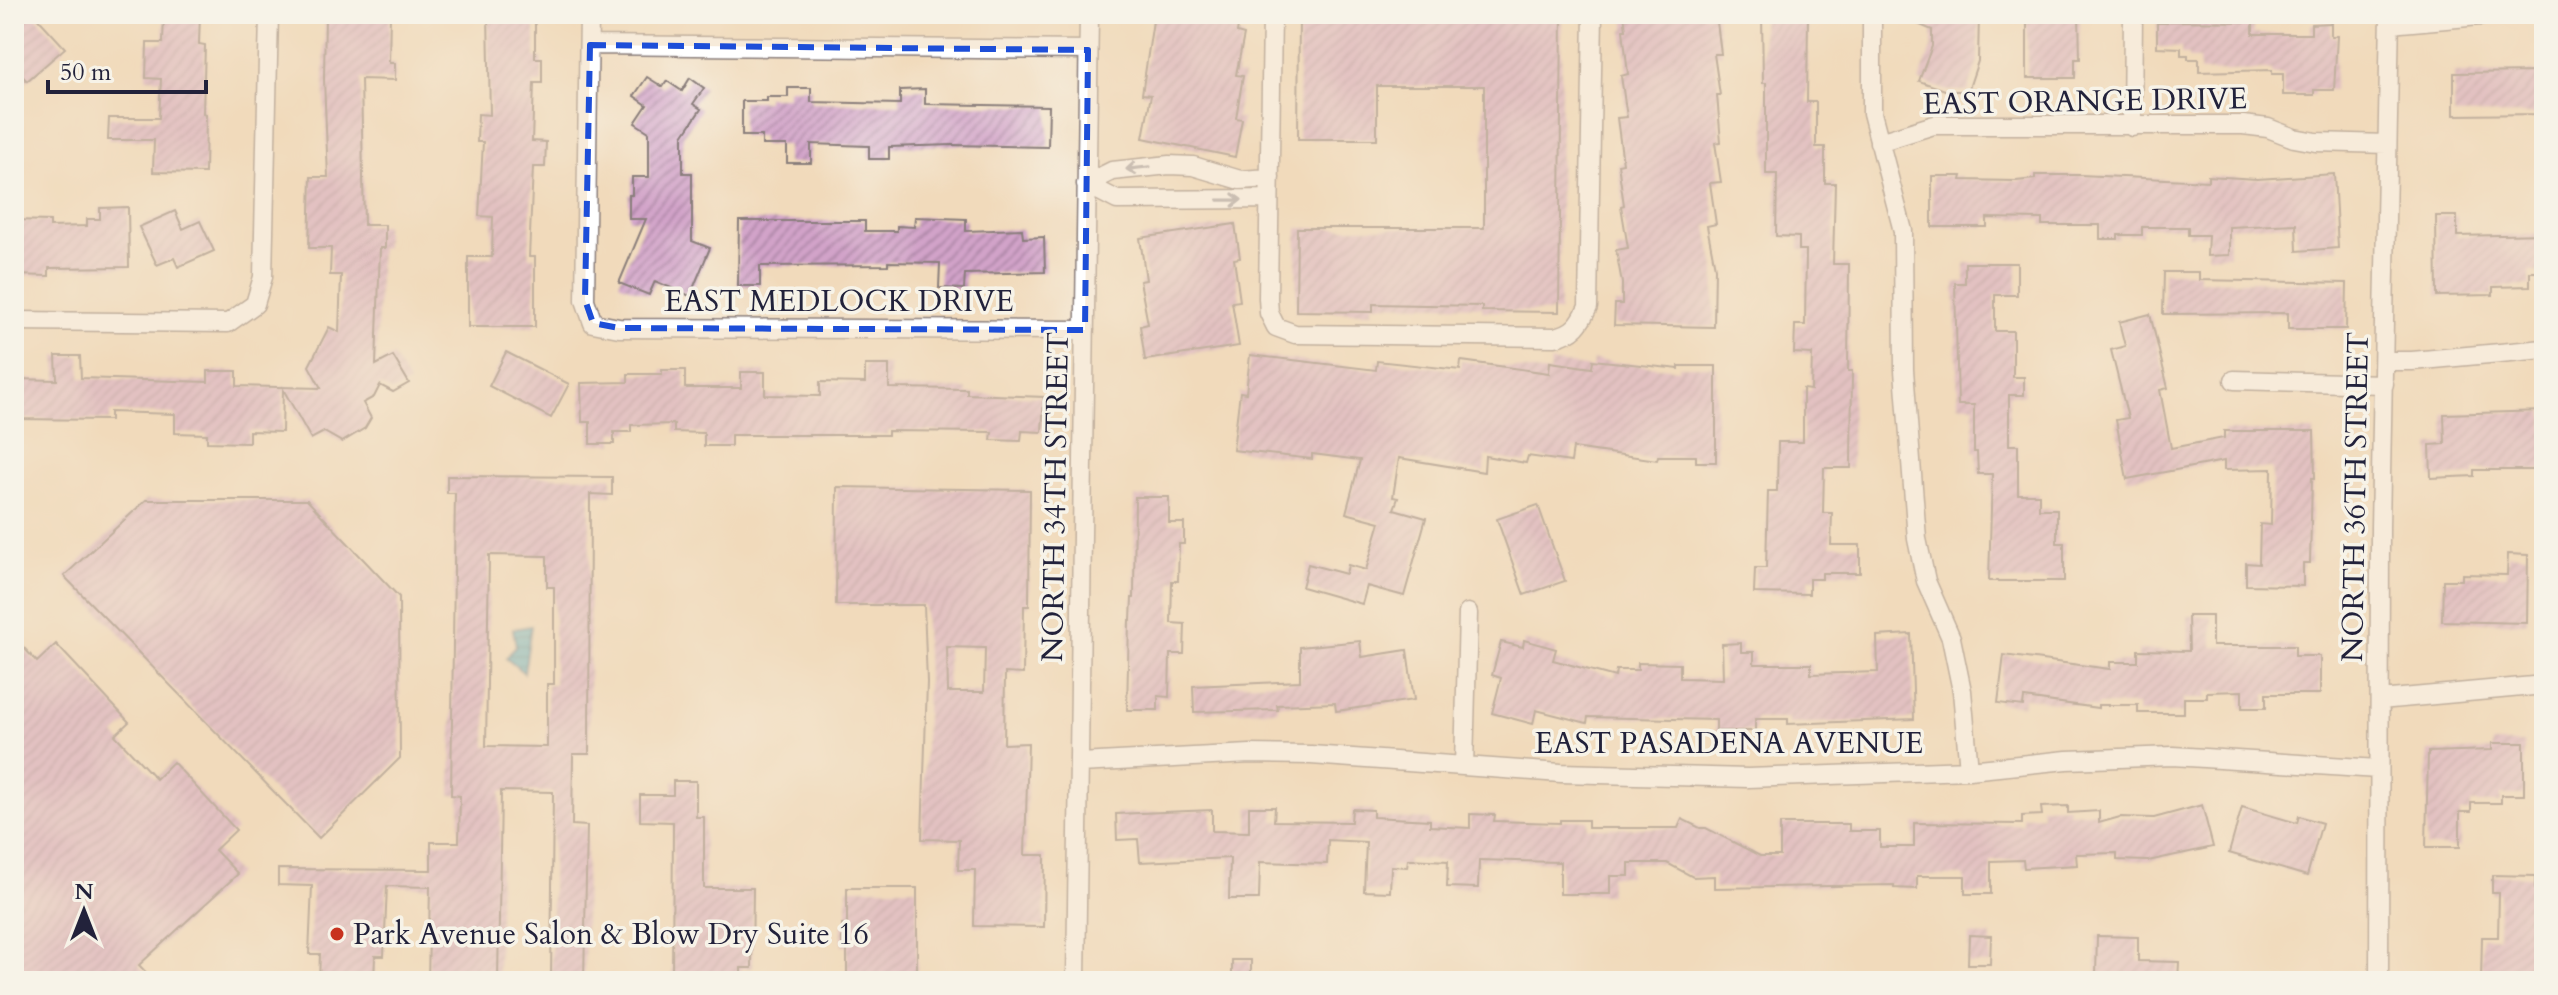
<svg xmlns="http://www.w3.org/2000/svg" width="2558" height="995" font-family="Cardo,serif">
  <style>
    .water { fill: url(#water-rules); stroke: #336680; stroke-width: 2 }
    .building { fill: url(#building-hatch); fill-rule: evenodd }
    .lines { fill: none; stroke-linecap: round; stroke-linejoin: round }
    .minor-casing { stroke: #8a7e7b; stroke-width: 21 }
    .minor { stroke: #fff; stroke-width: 18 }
    .oneway { stroke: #9c9ca7 }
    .marked { fill: none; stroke: #1d4ed8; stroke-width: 6; stroke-dasharray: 16 10; stroke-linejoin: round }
    .poi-dot { fill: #c8321e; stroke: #f7f3e8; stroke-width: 3 }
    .labels { text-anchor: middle; stroke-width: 7; stroke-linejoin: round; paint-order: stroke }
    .street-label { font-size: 30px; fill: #22223b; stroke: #f7f3e8 }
    .poi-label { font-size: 30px; fill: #22223b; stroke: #f7f3e8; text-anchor: start }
  </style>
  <defs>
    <pattern id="water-rules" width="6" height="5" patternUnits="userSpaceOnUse" patternTransform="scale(2)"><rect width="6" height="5" fill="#44a9c4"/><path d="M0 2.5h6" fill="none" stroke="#3889a0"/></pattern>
    <pattern id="building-hatch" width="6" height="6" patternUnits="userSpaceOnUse" patternTransform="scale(2)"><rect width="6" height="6" fill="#d2a3c9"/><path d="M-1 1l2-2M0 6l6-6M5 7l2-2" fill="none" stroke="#aa84a4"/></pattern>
  </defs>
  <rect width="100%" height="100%" fill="#f7f3e8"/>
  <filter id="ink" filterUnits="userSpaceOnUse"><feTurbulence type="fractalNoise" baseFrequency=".0125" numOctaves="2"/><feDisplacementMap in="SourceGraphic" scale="16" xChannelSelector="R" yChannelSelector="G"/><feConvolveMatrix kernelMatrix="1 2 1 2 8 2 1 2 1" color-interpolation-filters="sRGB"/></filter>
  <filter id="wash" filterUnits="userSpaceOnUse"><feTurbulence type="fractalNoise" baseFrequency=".006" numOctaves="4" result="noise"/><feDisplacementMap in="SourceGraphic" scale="32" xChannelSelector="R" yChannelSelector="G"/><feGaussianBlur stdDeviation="1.8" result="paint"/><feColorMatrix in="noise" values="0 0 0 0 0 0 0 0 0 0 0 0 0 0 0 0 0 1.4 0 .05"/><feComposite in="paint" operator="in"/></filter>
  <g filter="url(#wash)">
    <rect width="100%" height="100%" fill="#f1dabb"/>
    <path class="water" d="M531,626L524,673L506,658L516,646L513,629Z"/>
    <g id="blocks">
      <path class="building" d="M14,14H34L65,48L27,81L14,67Z
        M164,14H200L199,44L205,45L203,113L206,114L205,173L153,172L154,140H108L109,118H159L161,79L146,78L147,43H163Z
        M325,14H390L389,63H395V80L361,79L364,225H385V248H380L376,365L393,356L409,383L393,392L380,385L374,397L363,403L371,418L365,428L342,442L324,432L311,439L283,389L282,432L249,431V443L207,442V434L175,433V414L110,412V420L14,419V379L57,380L56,356H80L81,378L208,382V371H237V386L321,388L309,366L329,327L339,332L341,275H330L331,248H309L311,177H328L324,79Z
        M535,14V58H542V83H534L532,141L546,142L545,167H533L529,257H535V327H468V257H492L493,217L479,216L483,142H477L478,114L490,115L488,15Z
        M1154,14H1240L1237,33L1244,35L1236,75L1243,76L1236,118L1242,119L1235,157L1143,138L1151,95L1142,94Z
        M1299,14H1562L1559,312L1482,311V306L1373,304V312L1296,311L1297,228H1484V86H1377V139H1298Z
        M1624,14H1716L1721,54H1714L1720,95H1717L1721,142L1715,143L1721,182L1710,183L1716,224L1707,226L1715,268L1714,327L1614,325L1615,304H1622V283L1616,250L1628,248L1621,206L1624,205L1618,164L1623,163L1617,118L1627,117L1621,76L1628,74L1623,30H1626Z
        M1762,14H1808L1807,102H1816V147H1825V183H1835L1833,264H1849L1848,371H1852L1851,468H1824L1823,513H1832L1831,545H1860V573H1822V579H1809V594L1754,593L1755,568H1766L1768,491H1777L1778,442H1803V389L1811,390L1812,354L1794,353L1795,325H1805L1806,250H1799V237L1776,236L1777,174H1766V83H1763Z
        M1894,14H1979L1978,61L1968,91H1948L1919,81L1932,46V30Z
        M2027,14H2079L2080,59H2075V78H2027Z
        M2167,21L2253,22V34H2311V24L2331,23V36H2337L2334,90H2314V95H2283V74H2272V70L2199,72V59H2188V55H2181V48L2157,47V23H2167Z
        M2544,72V114L2454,115V73Z
        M647,77L663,87L667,81L682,91L690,78L704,88L693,104L701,109L683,136V173H692V241L710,248L690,296L655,281L649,295L619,283L646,219H629V195H632V177H649V132L635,123L647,105L634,96Z
        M788,88H811V102L900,104V90L925,89V104L1049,106L1048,147L953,145L889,147V159H869V146L811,144V163H787V145H762V136H742V101H767V97H788Z
        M2334,174L2338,248L2297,251L2296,224L2229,227V255L2207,256L2208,235H2188V227H2142V235H2118V239H2100V225H2042V219L1987,218V227H1932V176H1962L1961,180L2016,181L2035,179V175H2080L2208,181V176L2257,179Z
        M128,207L129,267L49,268V276L14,275V220L50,221V227L87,226V219H100V208Z
        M175,211L183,229L200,221L214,251L178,267L174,258L157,265L139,227Z
        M2436,216H2457V236L2544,234V272H2530V286L2493,287V295L2437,296Z
        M915,217L966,219V231L1022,229L1023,238L1044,237L1045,272L965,274L964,289L939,288L940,263L888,262V265L760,266V286H738L739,221H865V231H897V226L914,227Z
        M1235,224L1240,258L1234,259L1240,301L1232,302L1239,346L1145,360L1140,326L1148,324L1140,281L1146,280L1140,238Z
        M1965,263H2017V295H1995V331H2013V377H2024V395H2009V445H2018V494H2039V509H2057V543H2064V581H1989L1992,474H1978L1977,452H1974V405H1958L1955,283H1965Z
        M2164,272H2199V280L2347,283L2346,329H2288V313L2163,314Z
        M2150,314L2168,388L2160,390L2171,448L2224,438V431H2314L2315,478H2312L2310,563H2303V586L2246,585V563L2259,564L2260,524L2271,525L2272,469L2224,470V461L2127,479L2116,420L2128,418L2111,350L2125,346L2119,322Z
        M506,352L569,384L551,418L489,386Z
        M1250,355L1376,370L1377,361L1460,370L1461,361L1549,373L1550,362L1592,368L1593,360L1679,369V366H1716V462H1696V456H1658L1657,460L1573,448L1571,462L1528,456L1526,463L1485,456L1484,472L1399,458L1393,497L1398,498L1394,509L1426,518L1404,596L1367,586L1362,604L1302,587L1308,564L1346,574L1348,565L1366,570L1380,522L1346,513L1360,460L1312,454V459L1233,450L1240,392L1246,393Z
        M865,365H889V388L967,389V394L1044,397L1042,432L1022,431L1021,441L991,440L992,432L888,431V435H731V446H704V433L674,432V424L631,425V432H614V444H590V422H582L581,383L628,382V374H662V370H685V388H741V372H765V395L820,396V382L865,383Z
        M2544,411V470H2474V476L2431,478L2430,445L2445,444L2444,414Z
        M447,476L612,477V495L590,494L589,754H573L572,825L587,826L584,981H551L553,792L501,791L498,981H428L430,887L387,886L384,956H375L374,981H319L320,954H309L312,886L278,885V869L431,870V842H459L460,796L451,795L455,493H447ZM489,555L547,556V587H554V684H547V747L486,746Z
        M837,487L1030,490L1029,606H1024L1023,674L1005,673L1004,744L1028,743L1025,855H1045L1044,927L974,926L975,870H958L959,840L922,839L927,682L924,605H836ZM947,647L985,648L984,692H948Z
        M1135,497H1169V523H1184V544H1179L1178,581H1172L1171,623L1185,624L1184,654H1170L1169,697L1158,696V710H1127L1129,620H1131L1132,598H1134Z
        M146,500H307L399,597L400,758L319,838L64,576Z
        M1538,505L1565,581L1524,595L1497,519Z
        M2508,554L2528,555L2527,623L2442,621L2443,580H2462V574L2507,575Z
        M2188,616H2212V646H2295V656H2320V694H2266V708H2242V691L2207,692V698H2184V713H2138V705H2098V708L2024,698L2023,706L1998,703L2004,655L2110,669V662H2138V650L2189,651Z
        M1911,634L1914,719L1788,724V719H1755V731H1716V720L1588,717L1587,723L1536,710L1533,724L1492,713L1501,678L1492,675L1501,642L1523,647L1524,640L1556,649L1553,660L1615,677L1616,670H1638V663L1680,664V678L1723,679L1722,644L1741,643V652H1754V664H1811V674L1878,672L1877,636Z
        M14,637L37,662L56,644L129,722L115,735L156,779L173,762L236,830L215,850L238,874L139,965L154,981H14Z
        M1360,641L1362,657L1407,650L1414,700L1336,711L1335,703L1277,705L1278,710L1194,712L1193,686L1300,681V647Z
        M2492,743H2524V795H2501V803H2471V812H2460V847H2426L2428,752L2492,750Z
        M673,781H696V817H704V888H753L752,968H741V981H672L673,822L640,821V795H673Z
        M2202,805L2213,847L2148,861L2117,860V853L2076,854L2077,865L2024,868L2023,860L1991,861V894H1965V876H1917V889L1894,888V885L1714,888V876L1693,877L1667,863H1629V876H1610V894H1560V862L1479,860L1478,888L1447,887L1448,861L1408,859L1407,867L1391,866L1390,892L1364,891L1366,842L1328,840L1327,864L1260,862L1259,899H1229L1230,858L1140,862L1138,839L1117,840L1116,814L1212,810V831L1249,832V807H1275L1274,821L1351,822L1352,809L1373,810V817L1430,820V826L1470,828V814L1495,815L1494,821L1560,823V820H1588V828H1678L1682,819L1700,828H1706L1760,856H1780V824H1849V831H1880V847H1914V823L2022,824V816L2042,815L2041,807L2068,806V813L2099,811V823L2120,817L2154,818Z
        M2242,807L2297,823L2299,816L2322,823L2307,876L2229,853Z
        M2492,875L2535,876V893L2544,894V981H2481L2482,937H2498L2499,893H2492Z
        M847,888H917V981H851V976H847V946H842V925H847Z
        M1969,935L1991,936L1990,964H1968Z
        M2097,936L2138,937V961L2179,962L2178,981H2136V976L2096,975Z
        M1232,960H1251V981H1232Z"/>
    </g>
  </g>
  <g filter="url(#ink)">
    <use href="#blocks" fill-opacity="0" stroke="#8a7e7b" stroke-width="2"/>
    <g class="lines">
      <g class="minor-casing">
        <path id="minor" d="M589,14L585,300L593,323L619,328L1085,330
          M1272,14L1268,298L1269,313L1276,327L1295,334L1555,337C1574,333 1580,324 1588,307L1593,14
          M1872,14V113L1903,231L1904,370L1917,539L1926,581L1951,638L1962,691L1969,770
          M2390,24L2502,14
          M590,45L1088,50
          M2132,127L2133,14
          M1879,142L1934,125H2243L2268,128L2294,138L2316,142L2387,144
          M1086,184L1112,171L1169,165L1193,166L1240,180L1270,178
          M1086,184L1117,200L1269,199
          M14,321L228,323L255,304L263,277L269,14
          M2384,361H2412L2544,349
          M2234,380L2384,384
          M2380,700L2544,685
          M1080,763L1250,754L1311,755L1561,773L1748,778L1969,770L2067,760L2173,756L2378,769
          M1464,766L1468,613
          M1076,981L1089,14
          M2379,981L2380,527L2390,14"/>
      </g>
      <use href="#minor" class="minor"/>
    </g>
    <defs><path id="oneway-shaft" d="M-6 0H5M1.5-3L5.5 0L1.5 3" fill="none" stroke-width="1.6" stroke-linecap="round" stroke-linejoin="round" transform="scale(2)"/></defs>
    <g class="oneway">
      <use href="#oneway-shaft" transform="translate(1138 168) rotate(174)"/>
      <use href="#oneway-shaft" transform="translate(1230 200) rotate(-1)"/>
    </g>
  </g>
  <path d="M0 0H2558V995H0ZM590,45L1088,50L1085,330L619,328L593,323L585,300Z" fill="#f1dabb" fill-opacity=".55" fill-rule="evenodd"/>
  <path class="marked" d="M590,45L1088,50L1085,330L619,328L593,323L585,300Z"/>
  <circle class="poi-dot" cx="337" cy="934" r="8"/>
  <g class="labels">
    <g class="street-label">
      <text transform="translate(2085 101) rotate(-1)" y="10">EAST ORANGE DRIVE</text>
      <text x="839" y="311">EAST MEDLOCK DRIVE</text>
      <text transform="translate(1055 497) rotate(-89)" y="10">NORTH 34TH STREET</text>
      <text transform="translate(2355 497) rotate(-89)" y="10">NORTH 36TH STREET</text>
      <text x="1729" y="753">EAST PASADENA AVENUE</text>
    </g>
    <g class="poi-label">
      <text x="353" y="944">Park Avenue Salon &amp; Blow Dry Suite 16</text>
    </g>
  </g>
  <rect width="2558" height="995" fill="none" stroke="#f7f3e8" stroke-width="48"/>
  <g transform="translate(84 911)" stroke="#f7f3e8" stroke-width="6" paint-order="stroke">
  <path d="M0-6L14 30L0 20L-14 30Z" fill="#22223b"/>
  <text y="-12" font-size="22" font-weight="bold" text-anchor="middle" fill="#22223b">N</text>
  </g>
  <path d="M48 80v12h158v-12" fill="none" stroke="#22223b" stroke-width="4"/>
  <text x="60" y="80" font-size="24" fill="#22223b" stroke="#f7f3e8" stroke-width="6" paint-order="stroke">50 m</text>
</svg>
